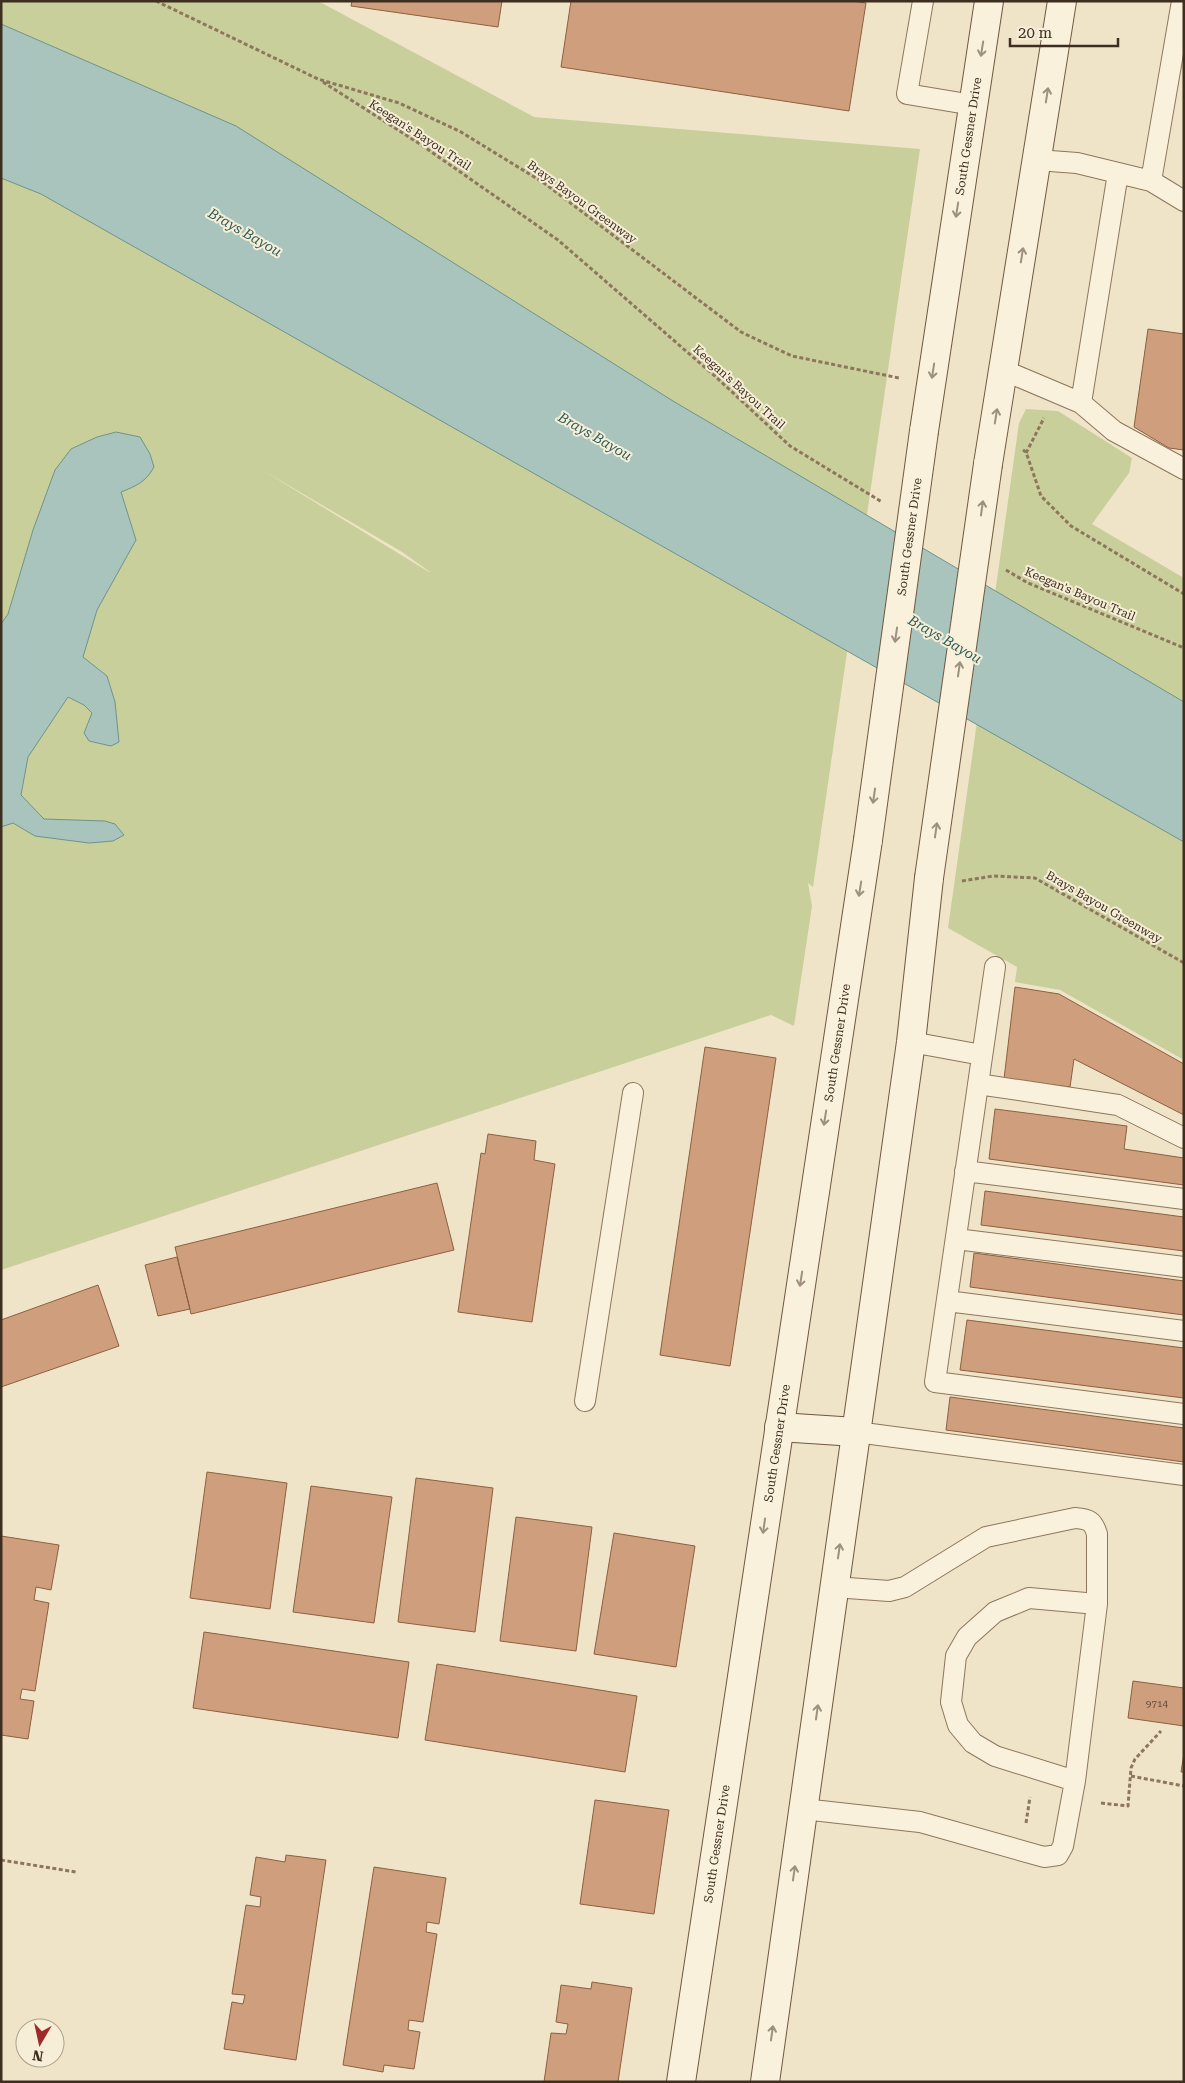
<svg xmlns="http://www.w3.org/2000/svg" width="1185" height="2083" font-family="'Roboto Serif',serif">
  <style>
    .green { fill: #c9cf9b; fill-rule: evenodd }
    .water { fill: #a9c4bc; stroke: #6f938a }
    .building { fill: #cf9f7d; stroke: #8d5f41 }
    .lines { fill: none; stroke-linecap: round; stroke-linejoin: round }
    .service-casing { stroke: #8d765c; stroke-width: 22 }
    .secondary-casing { stroke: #6f573f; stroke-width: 30 }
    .path { stroke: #8d765c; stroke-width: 3; stroke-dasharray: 4 2.5; stroke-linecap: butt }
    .service { stroke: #faf1dc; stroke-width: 20 }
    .secondary { stroke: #faf1dc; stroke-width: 28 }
    .secondary-bridge-casing { stroke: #6f573f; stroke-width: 30; stroke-linecap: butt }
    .secondary-bridge { stroke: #faf1dc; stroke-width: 28 }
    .oneway { stroke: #9c907e }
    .labels { text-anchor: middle; stroke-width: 4; stroke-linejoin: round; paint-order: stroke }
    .number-label { font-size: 10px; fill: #624a37 }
    .street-label { font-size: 12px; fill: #3d2e20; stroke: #f7eed8 }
    .water-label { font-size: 14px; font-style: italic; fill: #2f5d5a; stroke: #f7eed8 }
  </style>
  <rect width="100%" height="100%" fill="#f0e4c8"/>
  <path class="green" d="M1,1H318L534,117L920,149L813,887L808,883L812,906L794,1026L771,1015L1,1270ZM264,471L402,552L430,572H429Z
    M1026,409L1058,411L1132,458L1129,473L1092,524L1184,578V1060L1060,990L1015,982L1017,967L948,928L1019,423Z"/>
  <path class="water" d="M1,24L236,126L673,401L1184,702V842L41,194L1,178Z
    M116,432L140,437L150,454L154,467C146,482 136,486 121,492L136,540L97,610L83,657L107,676L115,702L119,742L111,746L89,741L84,733L92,713L84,705L68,697L28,757L21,795L44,819L105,821L115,824L124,835L113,841L89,843L35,836L13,823L1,827V624L8,614L33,530L55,470L71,449L97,437Z"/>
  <path class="building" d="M352,1H502L498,27L351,6Z
    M571,1H852L866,3L849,111L561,67Z
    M1148,329L1184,334V450L1169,448L1134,427Z
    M1015,987L1059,994L1184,1064V1115L1074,1059L1070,1087L1004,1079Z
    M705,1047L776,1058L730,1366L660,1355Z
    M995,1109L1127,1126L1124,1149L1184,1158V1185L989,1159Z
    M488,1134L536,1141L534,1160L555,1164L532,1322L458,1312L481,1153L485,1154Z
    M437,1183L454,1250L191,1314L175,1247Z
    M985,1191L1184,1217V1251L981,1225Z
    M974,1253L1184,1281V1315L970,1287Z
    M177,1257L190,1309L158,1316L145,1265Z
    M98,1285L119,1346L1,1387V1320Z
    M967,1320L1184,1348V1398L960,1370Z
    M950,1397L1184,1428V1462L946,1430Z
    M207,1472L287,1483L270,1609L190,1598Z
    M416,1478L493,1488L475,1632L398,1622Z
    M311,1486L392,1497L374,1623L293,1612Z
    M516,1517L592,1527L576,1651L500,1641Z
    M614,1533L695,1546L676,1667L594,1654Z
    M1,1536L59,1545L51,1590L36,1587L34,1600L49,1603L35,1691L22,1689L20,1699L34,1701L28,1739L1,1735Z
    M204,1632L409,1662L398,1738L193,1708Z
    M437,1664L637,1696L625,1772L425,1740Z
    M1133,1681L1184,1688V1726L1128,1718Z
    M1184,1753V1772H1181Z
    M595,1800L669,1810L654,1914L580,1904Z
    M286,1855L326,1860L296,2060L224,2049L232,2002L243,2004L245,1995L232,1994L246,1905L260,1907L261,1897L250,1895L256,1857L285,1862Z
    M374,1867L446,1878L439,1924L427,1922L426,1932L437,1934L423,2022L409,2020L408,2030L420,2032L414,2069L384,2065L383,2072L343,2065Z
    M592,1982L632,1988L618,2082H544L551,2033L566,2034L568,2024L556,2022L561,1985L591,1989Z"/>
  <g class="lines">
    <g class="service-casing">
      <path id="service" d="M923,1L907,94L973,105
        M1037,160L1077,163L1151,181L1182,1
        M1151,181L1184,201
        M1003,370L1081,403L1114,431L1184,469
        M1081,403L1118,173
        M995,967L935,1382L1184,1414
        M911,1042L982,1055
        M978,1084L1118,1105L1184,1138
        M965,1171L1184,1199
        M956,1239L1184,1267
        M947,1301L1184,1331
        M585,1401L633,1093
        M856,1432L1184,1475
        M1075,1781L995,1756L973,1743L958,1725L951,1702L956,1656L967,1637L995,1612L1029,1598L1097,1604
        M803,1809L920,1822L1044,1857L1058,1855L1063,1846L1075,1781L1097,1604V1534C1093,1521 1089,1519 1075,1518L986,1537L905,1587L889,1591L834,1587"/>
    </g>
    <g class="secondary-casing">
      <g id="secondary">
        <path id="s1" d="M924,431L989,1"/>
        <path d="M988,464L1062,1"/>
        <path d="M779,1427L856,1432"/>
        <path id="s2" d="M681,2082L868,840"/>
        <path d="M765,2082L911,1042L929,878"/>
      </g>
    </g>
    <path class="path" d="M156,1L318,79L399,103L461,132L544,183L741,332L792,356L899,378
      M323,82L420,144L558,240L716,377L790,446L882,502
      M1023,450L1026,452L1041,496L1071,526L1184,594
      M1026,453L1044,418
      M1006,570L1028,583L1184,648
      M962,881L993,876L1035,878L1184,963
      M1131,1776L1184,1786
      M1101,1803L1128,1806L1131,1768L1135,1759L1161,1731
      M1026,1823L1030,1797
      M1,1860L76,1872"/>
    <use href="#service" class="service"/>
    <use href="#secondary" class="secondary"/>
    <g class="secondary-bridge-casing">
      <g id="secondary-bridge">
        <path id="s3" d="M868,840L924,431"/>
        <path d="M929,878L988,464"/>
      </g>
    </g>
    <use href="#secondary-bridge" class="secondary-bridge"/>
  </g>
  <defs><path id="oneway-shaft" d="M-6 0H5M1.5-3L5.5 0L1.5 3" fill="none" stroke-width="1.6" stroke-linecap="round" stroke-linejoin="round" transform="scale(1.25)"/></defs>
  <g class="oneway">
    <use href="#oneway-shaft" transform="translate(982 49) rotate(99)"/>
    <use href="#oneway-shaft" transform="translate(1047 95) rotate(-81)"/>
    <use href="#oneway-shaft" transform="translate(957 210) rotate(99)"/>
    <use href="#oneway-shaft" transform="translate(1022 255) rotate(-81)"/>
    <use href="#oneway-shaft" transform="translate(933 371) rotate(99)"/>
    <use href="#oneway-shaft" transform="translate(996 416) rotate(-81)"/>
    <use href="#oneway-shaft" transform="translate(982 508) rotate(-82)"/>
    <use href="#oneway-shaft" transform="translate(896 635) rotate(98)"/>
    <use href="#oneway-shaft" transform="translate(959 669) rotate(-82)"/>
    <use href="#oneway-shaft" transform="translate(874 796) rotate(98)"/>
    <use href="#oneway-shaft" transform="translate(936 830) rotate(-82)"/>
    <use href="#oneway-shaft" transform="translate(860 889) rotate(99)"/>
    <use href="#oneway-shaft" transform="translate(825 1118) rotate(99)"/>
    <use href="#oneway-shaft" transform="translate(801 1279) rotate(99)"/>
    <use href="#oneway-shaft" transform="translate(764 1526) rotate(98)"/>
    <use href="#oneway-shaft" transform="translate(839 1551) rotate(-82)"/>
    <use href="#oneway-shaft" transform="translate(817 1712) rotate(-82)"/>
    <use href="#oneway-shaft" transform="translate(794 1873) rotate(-82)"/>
    <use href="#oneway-shaft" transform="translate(772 2033) rotate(-82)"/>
  </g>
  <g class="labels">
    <g class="number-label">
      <text x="1157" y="1707">9714</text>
    </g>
    <g class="street-label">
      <text transform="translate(420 135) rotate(33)" y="4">Keegan's Bayou Trail</text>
      <text dy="4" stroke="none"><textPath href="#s1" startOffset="298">South Gessner Drive</textPath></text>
      <text transform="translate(582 202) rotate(36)" y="4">Brays Bayou Greenway</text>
      <text transform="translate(739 387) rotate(42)" y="4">Keegan's Bayou Trail</text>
      <text dy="4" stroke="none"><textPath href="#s3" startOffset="306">South Gessner Drive</textPath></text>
      <text transform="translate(1080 594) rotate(23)" y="4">Keegan's Bayou Trail</text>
      <text transform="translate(1104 907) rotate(30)" y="4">Brays Bayou Greenway</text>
      <text dy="4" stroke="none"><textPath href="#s2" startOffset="1051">South Gessner Drive</textPath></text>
      <text dy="4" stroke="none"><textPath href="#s2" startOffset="646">South Gessner Drive</textPath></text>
      <text dy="4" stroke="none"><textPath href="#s2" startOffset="241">South Gessner Drive</textPath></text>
    </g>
    <g class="water-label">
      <text transform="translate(245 232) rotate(30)" y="5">Brays Bayou</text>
      <text transform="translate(595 436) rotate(30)" y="5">Brays Bayou</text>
      <text transform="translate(945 639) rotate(30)" y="5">Brays Bayou</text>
    </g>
  </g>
  <rect width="1185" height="2083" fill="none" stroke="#3d2e20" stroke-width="5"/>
  <g transform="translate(40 2043) rotate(189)"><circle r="24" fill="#f7eed8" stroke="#ada18e"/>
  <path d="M0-4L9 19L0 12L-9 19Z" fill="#9e2a2b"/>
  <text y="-8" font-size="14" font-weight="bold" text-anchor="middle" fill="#3d2e20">N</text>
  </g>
  <path d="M1010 38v8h108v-8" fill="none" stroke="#3d2e20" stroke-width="2.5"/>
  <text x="1018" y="38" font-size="15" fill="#3d2e20" stroke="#f7eed8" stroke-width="4" paint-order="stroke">20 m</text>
</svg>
